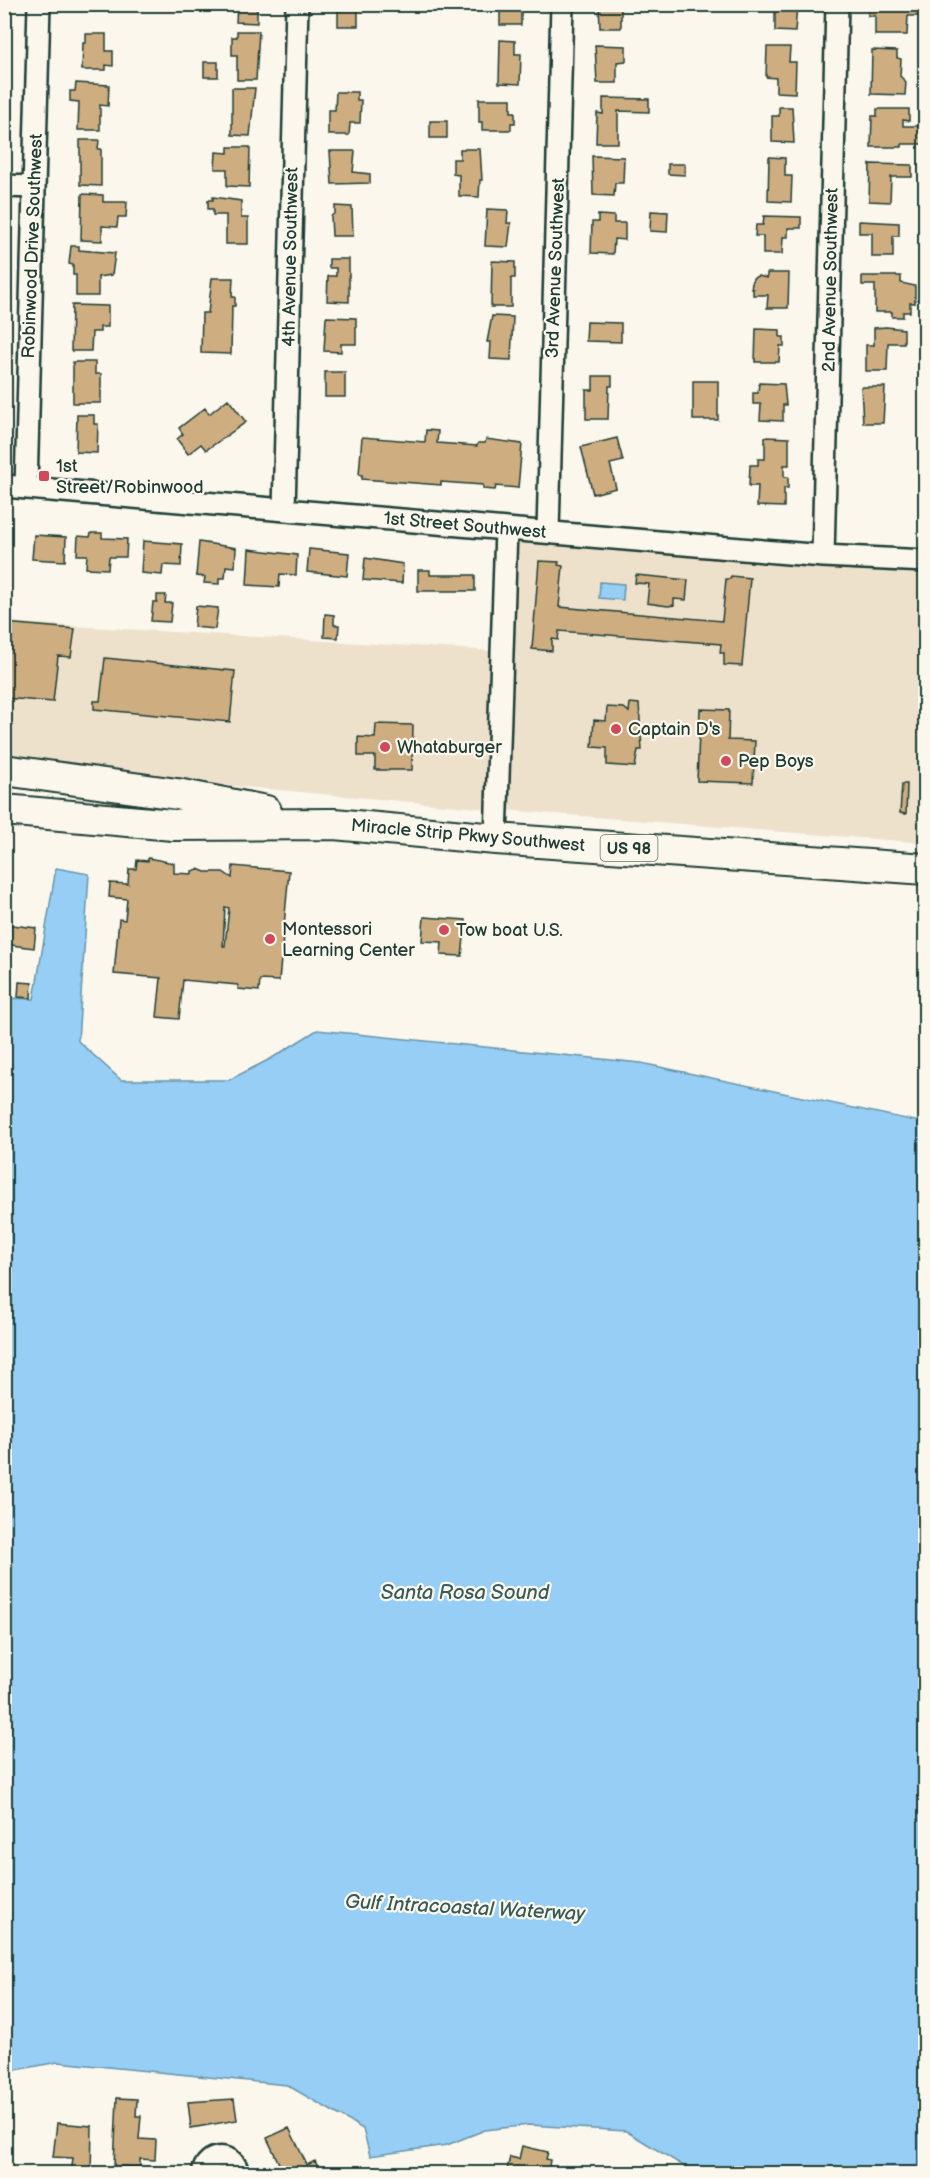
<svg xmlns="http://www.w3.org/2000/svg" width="930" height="2178" font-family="'Balsamiq Sans',sans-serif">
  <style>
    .built { fill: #eee1cc }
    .water { fill: #96cef5; stroke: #6694a8; stroke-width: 1.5 }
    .building { fill: #cead81; stroke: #1f3d34; stroke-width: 1.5; fill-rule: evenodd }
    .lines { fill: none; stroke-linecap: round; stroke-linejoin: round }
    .minor-casing { stroke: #1f3d34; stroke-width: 26 }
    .highway-casing { stroke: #1f3d34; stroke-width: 34 }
    .minor { stroke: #fbf7ec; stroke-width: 21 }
    .highway { stroke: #fbf7ec; stroke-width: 30 }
    .poi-dot { fill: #d1495b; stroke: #fbf7ec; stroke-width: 2 }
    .labels { text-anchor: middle; stroke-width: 4.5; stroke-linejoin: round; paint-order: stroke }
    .shield { fill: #fbf7ec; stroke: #61756b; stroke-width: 1.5 }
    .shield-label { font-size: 16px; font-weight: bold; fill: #1f3d34 }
    .street-label { font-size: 18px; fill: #1f3d34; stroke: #fbf7ec }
    .poi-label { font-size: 18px; fill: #1f3d34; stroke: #fbf7ec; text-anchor: start }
    .water-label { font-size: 20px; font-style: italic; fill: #375a5b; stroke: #fbf7ec }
  </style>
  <rect width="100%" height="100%" fill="#fbf7ec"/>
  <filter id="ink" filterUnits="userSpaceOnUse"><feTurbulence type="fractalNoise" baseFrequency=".0167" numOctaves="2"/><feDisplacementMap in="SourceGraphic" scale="12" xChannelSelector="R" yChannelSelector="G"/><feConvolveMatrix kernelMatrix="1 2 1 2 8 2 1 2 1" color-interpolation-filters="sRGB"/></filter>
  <g filter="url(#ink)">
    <path class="built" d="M514,539L925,571V843L505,810Z
      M5,622L495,651L489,809L188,782L5,757Z"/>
    <path class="water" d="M600,582L624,584L623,600L599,598Z
      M56,868L89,874L78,1041L121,1080H229L272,1058L317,1030L641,1063L925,1123V2173H695L626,2131L529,2125L485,2130L447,2145L370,2156L363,2129L287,2085L58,2062L5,2072L4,998L34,999Z"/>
    <path class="building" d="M81,4H117V7L81,6Z
      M257,4V23L236,22L237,5L234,4Z
      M338,4H358V26H338Z
      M500,4H521V25H500Z
      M599,4H621V28H600Z
      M775,4H797L795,32L775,31Z
      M868,4H918V16H908L907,35H875V16H868Z
      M237,31H259L256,80H237V55H232V37H237Z
      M86,34H106V51H113V66L106,65V70H82L83,43H86Z
      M500,40L515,41V54H521L520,84L499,83Z
      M595,45L626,46V61L617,62V83H597Z
      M767,47H790L789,62H796L795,93L776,92V78L766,77Z
      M872,50L897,51V58L901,59L900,76L906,82L905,95L871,94Z
      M204,62H218V77H204Z
      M76,83L109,85L108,106L100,105V130H78L79,102L70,101V91H75Z
      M232,88H255L250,136L232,135Z
      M336,92H357V100H361L360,123H350L349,135H328V110H335Z
      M603,98L649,99V112L618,111V143H596L597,113L603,114Z
      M479,99H511V112H515V123H511V130H482V122H479Z
      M779,107H792L794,143L772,142V116H779Z
      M877,109H909V121L903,120V126H924L923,144H902V147H871L872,116H877Z
      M430,121H447V138H430Z
      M80,140H99L98,149H101V186L80,185Z
      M228,147H250L249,187L227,186V169H215L216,152L228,153Z
      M460,149H480L482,180H480L479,197L459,196V175L453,174V159H460Z
      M330,151H355L353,172L370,174V183L332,184Z
      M592,156L624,157L623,183H615L614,196L593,195Z
      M769,157L785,158V176H792L791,202L768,201Z
      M668,164H685V175L668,174Z
      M870,164L912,165V177H891L890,202L869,201Z
      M82,194L103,195V202H127L126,217H118L117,227L102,226V241L81,240Z
      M213,197L241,201V218H248V244H226V215H213V209H208V200H213Z
      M335,206L352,207L353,236H332L331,216L335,213Z
      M487,209L508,210L507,223H511L508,247L485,246Z
      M651,211L668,212L667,232L650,231Z
      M598,215L614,216V223H625V240L614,239L613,254L591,253L592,222H598Z
      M764,216L801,217V228H788V237H783L782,254H763V236H755L756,225H763Z
      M859,221L899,223V236H893V257H872V233H859Z
      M71,246H79V250L115,253L112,275L98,277V296H76V275H73V265L69,264Z
      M329,259H349V302L327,301L328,276H336V268H329Z
      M492,261L515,262V278H511V307H491Z
      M767,273H789L788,308H767L768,295H753V289H751L753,278L758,276L767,278Z
      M862,276H901V283L915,286V303H910V312H903V317H892V312H875V285H862Z
      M212,278H233L232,297H235V306H232L231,354L201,353L202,313H208Z
      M72,305L108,306V327H100V332H92L91,351H71Z
      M492,316L513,317L511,360L490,359L491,342H487Z
      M326,317L356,318V344H341V352L324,351Z
      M587,322L621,323V342L586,341Z
      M886,327L904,329V343H888L887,371H866V345H874V328Z
      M756,329L780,330V337H784V346H780L779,362H755Z
      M73,362H95V374H101V403H73Z
      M325,372H345V397H325Z
      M593,376H612V386H609L608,419H586V390H593Z
      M693,381H718V420H693Z
      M759,383L784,384L786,405H783V421L760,420L761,404H753V393H758Z
      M861,387H885L883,423H863Z
      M228,399L246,422L206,450L201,444L188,454L177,439L183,434L179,428L205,408L209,414Z
      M77,415H94V424H98L97,453L76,452Z
      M426,430L438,431L437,443L477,446L478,443H485L486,439L522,444L518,488L496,486L495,490L483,489V485L441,482V485L362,479V475H359L362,437L425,442Z
      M765,437L789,438V465H784V477H788V488H784V507L757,506L758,486H749L750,465H758V459H765Z
      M617,438L623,461L610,464L616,488L593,494L581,447Z
      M91,533H102V538L127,539L126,557H109L108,569L86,568L87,555H77L78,536L90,537Z
      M34,535L66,537L65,561L32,559Z
      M143,541L182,544L181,566L163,565L162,575L141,573Z
      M199,542L236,548L235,567L226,566L225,578H219V584L204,583L205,577L196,576Z
      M249,549L297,555L296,575L280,574L279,587L247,585Z
      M309,549L349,553L347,576L307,572Z
      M365,558L403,564L402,583L363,580Z
      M539,561L559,562L558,565L563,566L559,607L722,621L726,579H730L731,576L750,578L742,666L724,665V653H720L721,644L559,631L558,640L552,639V651L532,649Z
      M418,570H430V575H475V591H418Z
      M636,575L688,580L686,600L674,599V605L668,606L647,603L649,584L635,583Z
      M157,595H166L165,603H172L170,622L151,621L153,602H157Z
      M196,606L218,608L215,629L194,627Z
      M325,614L334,615V625H339L338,638L324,637Z
      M4,623L75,629L71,657L58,656L53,702L4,698Z
      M105,658L235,671L230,722L94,709V701H100Z
      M630,703L639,704L642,750H638L635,767L607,765V748L592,747L594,720L606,721L607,707L624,708L629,712Z
      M700,709L729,710L728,740L755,741L753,783L697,781Z
      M376,724L413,725L412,770H375V756H358V737L375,738Z
      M902,784H907L906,814L900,813Z
      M148,858L174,863V873L192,874V871L198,869L205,872H223L232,878L233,866L289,871L279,981L260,980L259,991L238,989V985L183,980L179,1019L157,1017L161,978L114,974L119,919L125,920L127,899L109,897L110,883L128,884L129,869H136L137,860L148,861ZM225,907L229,908L225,946H223Z
      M424,917L466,920L462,956L441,955L442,942L422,941Z
      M4,924L36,928L34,948L4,944Z
      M19,982L32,983L31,998L18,997Z
      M117,2098L137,2099L136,2116H141L139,2139L156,2140L155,2160L140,2159V2167L114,2166Z
      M234,2099L237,2120L191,2128L188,2102Z
      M57,2123L92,2126L91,2174H71L73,2158L53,2157Z
      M289,2128L307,2165L315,2161L321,2174H284L267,2138Z
      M522,2146L548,2152L546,2159L550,2160L549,2166L555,2168L554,2174H506L510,2157L519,2159Z"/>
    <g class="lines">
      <g class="minor-casing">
        <path id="minor" d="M4,186L34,187
          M4,486L823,556L926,561
          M26,488L39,4
          M284,510L297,4
          M548,532L562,4
          M823,556L837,4
          M496,839L506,529
          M203,2174C206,2152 235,2152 238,2174"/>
      </g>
      <g class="highway-casing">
        <path id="highway" d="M4,770L177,794L266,811
          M4,810L173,825L334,824L496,839L926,869"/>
      </g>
      <use href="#minor" class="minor"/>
      <use href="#highway" class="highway"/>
    </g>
  </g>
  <g class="poi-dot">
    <rect x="38" y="470" width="12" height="12" rx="3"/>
    <circle cx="616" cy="729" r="6"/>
    <circle cx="385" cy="747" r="6"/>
    <circle cx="726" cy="761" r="6"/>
    <circle cx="444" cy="930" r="6"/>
    <circle cx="270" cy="939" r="6"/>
  </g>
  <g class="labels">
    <rect class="shield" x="600.5" y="835" width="57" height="26" rx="4.5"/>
    <g class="shield-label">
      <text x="629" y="854">US 98</text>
    </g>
    <g class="street-label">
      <text transform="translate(32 246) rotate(-88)" y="6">Robinwood Drive Southwest</text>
      <text transform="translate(290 257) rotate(-89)" y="6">4th Avenue Southwest</text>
      <text transform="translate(555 268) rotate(-88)" y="6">3rd Avenue Southwest</text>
      <text transform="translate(830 280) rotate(-89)" y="6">2nd Avenue Southwest</text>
      <text transform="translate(465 525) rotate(5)" y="6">1st Street Southwest</text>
      <text transform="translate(468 835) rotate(5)" y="6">Miracle Strip Pkwy Southwest</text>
    </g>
    <g class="poi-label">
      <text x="56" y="472">1st<tspan x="56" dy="21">Street/Robinwood</tspan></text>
      <text x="628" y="735">Captain D's</text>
      <text x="397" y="753">Whataburger</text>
      <text x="738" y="767">Pep Boys</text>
      <text x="282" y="935">Montessori<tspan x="282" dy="21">Learning Center</tspan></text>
      <text x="456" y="936">Tow boat U.S.</text>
    </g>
    <g class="water-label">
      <text x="465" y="1599">Santa Rosa Sound</text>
      <text transform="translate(465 1907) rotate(3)" y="7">Gulf Intracoastal Waterway</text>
    </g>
  </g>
  <rect width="930" height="2178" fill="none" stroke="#fbf7ec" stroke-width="24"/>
  <rect x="12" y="12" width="906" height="2154" fill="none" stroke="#1f3d34" stroke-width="2" filter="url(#ink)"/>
</svg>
